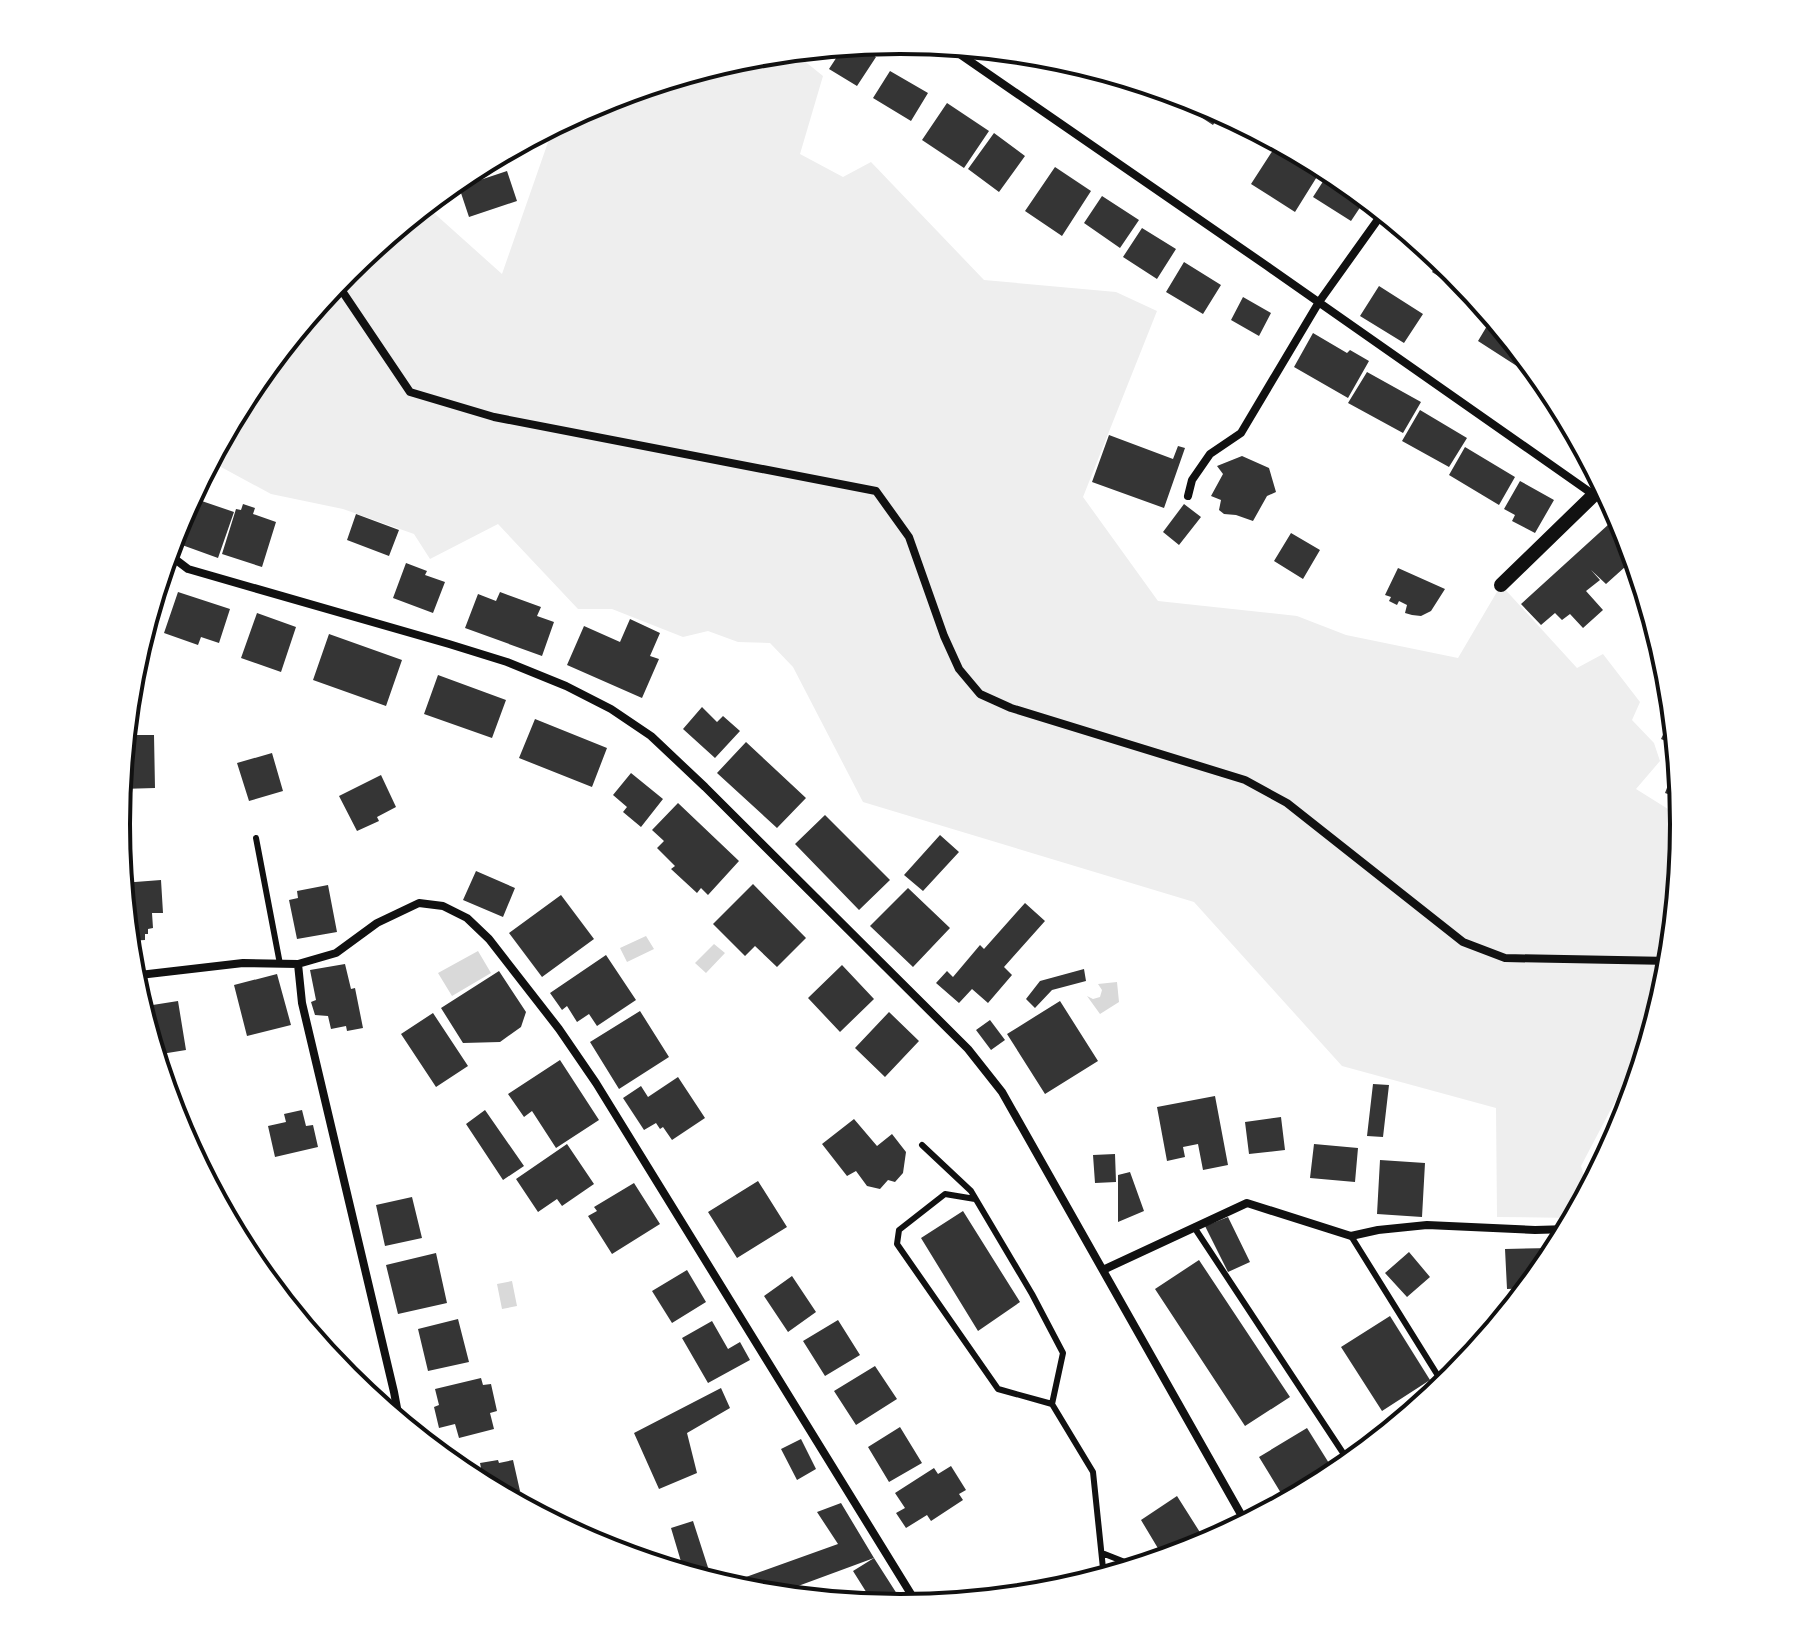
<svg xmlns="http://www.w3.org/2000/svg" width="1801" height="1649" font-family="Mulish,sans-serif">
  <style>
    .green { fill: #eee }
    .water { fill: #d9d9d9 }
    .building { fill: #353535 }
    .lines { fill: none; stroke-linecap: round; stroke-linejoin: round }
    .service { stroke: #111; stroke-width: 6 }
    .minor { stroke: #111; stroke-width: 8 }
    .tertiary { stroke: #111; stroke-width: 14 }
    .rim { fill: none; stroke: #111; stroke-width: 4 }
  </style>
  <rect width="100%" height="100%" fill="#fff"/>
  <path class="green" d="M792,51L823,76L800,154L843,177L871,162L984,280L1116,292L1157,311L1083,497L1158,601L1297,616L1346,635L1458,658L1501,585L1577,668L1603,654L1640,702L1632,720L1654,743L1660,761L1636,789L1684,819L1670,978L1638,1084L1621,1090L1581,1166L1589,1192L1575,1218L1497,1217L1496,1108L1342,1066L1194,902L863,802L793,667L770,643L738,642L708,631L683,637L612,609H578L498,524L430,559L414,534L343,509L271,494L210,461L248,388L346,269L425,205L502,274L554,125L601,100L748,55Z"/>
  <path class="water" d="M646,936L654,949L627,962L620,948Z
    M714,944L725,953L706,973L695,963Z
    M478,951L491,973L452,996L438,973Z
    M1117,982L1119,1002L1100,1014L1087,996L1093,999L1100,997L1102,990L1098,984Z
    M512,1281L517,1306L502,1309L497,1284Z"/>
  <path class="building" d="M856,44L876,57L857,86L829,69L844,46Z
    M830,47L821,59L808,49L817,48Z
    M890,71L928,93L911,121L873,98Z
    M1138,81L1201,100L1222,111L1213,125L1173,99L1170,103Z
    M947,103L989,131L964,168L922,140Z
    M1243,123L1323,167L1295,212L1251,184L1273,150L1240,128Z
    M994,133L1025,156L999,192L968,169Z
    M1055,167L1091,191L1062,236L1025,211Z
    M1331,169L1367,197L1351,221L1313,197Z
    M507,171L517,201L469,217L459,187Z
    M1102,196L1139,220L1120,248L1084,223Z
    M1398,223L1456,270L1465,282L1454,275L1449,283L1432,272L1439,262L1391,233Z
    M1142,228L1176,249L1157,279L1123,257Z
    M1184,262L1221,285L1203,314L1166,292Z
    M1379,286L1423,314L1404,343L1360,316Z
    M1243,297L1271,313L1259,336L1231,320Z
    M1493,316L1529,360L1523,370L1478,341Z
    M1313,333L1347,353L1350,350L1369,361L1348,398L1294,367Z
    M1367,372L1421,402L1403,433L1348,403Z
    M1420,410L1467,438L1449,467L1402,441Z
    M1109,435L1173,459L1178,446L1185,448L1164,508L1092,482Z
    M1465,447L1515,477L1499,505L1449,475Z
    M1242,456L1269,468L1276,492L1267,496L1253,521L1236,515L1224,514L1219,510L1221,500L1211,496L1223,474L1217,466Z
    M1520,481L1554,500L1535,533L1512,521L1515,515L1504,509Z
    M190,497L234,512L218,558L171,541L176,524Z
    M243,504L255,508L253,514L276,522L262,567L222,554L236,509L241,510Z
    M1184,504L1201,517L1179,545L1163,532Z
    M356,514L399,530L389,556L347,540Z
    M1620,514L1625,525L1635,558L1606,584L1591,570L1600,580L1586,591L1603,610L1583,628L1570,614L1562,620L1555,613L1541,625L1521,604Z
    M1291,533L1320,550L1303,579L1274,561Z
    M406,563L427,571L425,575L445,582L433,613L393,598Z
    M1398,568L1445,589L1431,611L1421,616L1412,615L1405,613L1407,605L1399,601L1397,605L1389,601L1391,597L1385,595Z
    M178,592L230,609L219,643L201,637L198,645L164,633Z
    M500,592L541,607L537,616L554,622L542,656L465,628L478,594L496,601Z
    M257,613L296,627L281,672L241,658Z
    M630,619L660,633L650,656L659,659L642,698L567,665L584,626L620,642Z
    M329,634L402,660L386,706L313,680Z
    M438,675L506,700L492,738L424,714Z
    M702,707L717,722L723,716L740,731L715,758L683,729Z
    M1674,711L1677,746L1661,739Z
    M535,719L607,748L592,787L519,758Z
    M125,735H154L155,788L121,789Z
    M746,742L806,798L777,828L717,773Z
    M272,753L283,791L249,801L237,763Z
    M1673,772L1680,774L1682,799L1665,793Z
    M631,773L663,799L641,827L623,812L627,807L613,795Z
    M381,775L396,807L377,817L379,821L357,831L339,796Z
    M678,803L739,861L708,895L701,888L697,893L671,869L675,866L657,848L664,841L652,830Z
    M825,815L890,880L859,910L795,844Z
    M940,835L959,852L923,891L904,875Z
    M476,871L515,888L503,917L463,900Z
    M161,880L163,913H152L153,928L148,929V934H145V940L127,941L122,883Z
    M753,884L806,938L777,967L755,946L745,956L713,924Z
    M328,885L337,932L297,939L289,900L298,898L297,891Z
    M908,888L950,928L913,967L870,926Z
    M561,895L594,939L542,977L509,933Z
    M1025,903L1045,921L1004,967L1012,975L988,1003L972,989L959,1003L936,983L947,971L953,977L980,945L984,949Z
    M606,955L636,1000L597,1026L589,1014L577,1022L567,1006L562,1010L550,993Z
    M345,964L351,989L355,988L363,1028L347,1031L346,1026L331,1029L328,1016L315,1015L311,1002L316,1000L310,970Z
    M842,965L874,999L840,1032L808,998Z
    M1084,969L1086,981L1052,990L1035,1008L1026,999L1040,981Z
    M499,971L526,1012L521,1027L500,1042L463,1043L441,1008Z
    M277,974L291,1025L247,1036L234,985Z
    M178,1001L186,1050L155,1055L140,1007Z
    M1060,1001L1098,1061L1045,1094L1007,1034Z
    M640,1011L669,1057L619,1089L590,1042Z
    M889,1012L919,1041L885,1077L855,1048Z
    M433,1013L468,1066L436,1087L401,1034Z
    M990,1020L1005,1040L991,1050L976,1030Z
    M560,1060L599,1120L556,1148L532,1111L524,1117L508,1094Z
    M678,1077L705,1118L672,1140L663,1127L660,1129L656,1123L644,1130L623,1098L641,1086L648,1097Z
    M1373,1084L1389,1085L1383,1137L1367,1136Z
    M1215,1096L1228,1165L1203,1170L1198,1144L1183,1147L1185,1157L1167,1161L1157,1107Z
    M302,1110L306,1126L313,1125L318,1147L275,1157L268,1126L286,1122L284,1114Z
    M485,1110L524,1166L503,1180L466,1124Z
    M1281,1117L1285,1150L1249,1154L1245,1122Z
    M854,1119L877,1146L892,1134L906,1152L903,1173L895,1182L888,1180L880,1189L867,1186L856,1171L847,1176L822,1144Z
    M567,1144L594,1184L562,1206L557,1199L538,1212L516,1179Z
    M1314,1144L1358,1148L1355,1182L1310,1178Z
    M1115,1154L1116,1182L1095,1183L1093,1155Z
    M1380,1160L1425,1163L1422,1217L1377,1214Z
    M1130,1172L1144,1211L1118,1222V1175Z
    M758,1181L787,1227L737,1258L708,1212Z
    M634,1183L660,1224L612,1254L588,1216L597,1211L594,1207Z
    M412,1197L422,1238L385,1246L376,1205Z
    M963,1211L1020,1302L978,1331L921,1238Z
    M1228,1217L1250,1262L1228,1272L1205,1226Z
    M1553,1248V1261L1530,1288L1507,1289L1505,1249Z
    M1409,1252L1430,1277L1407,1297L1385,1273Z
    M436,1253L447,1303L398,1314L386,1265Z
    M1199,1260L1290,1397L1245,1426L1155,1289Z
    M687,1270L706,1302L672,1323L652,1291Z
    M792,1276L816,1312L788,1332L764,1296Z
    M1390,1316L1430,1380L1382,1411L1341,1347Z
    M458,1319L469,1362L428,1371L418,1329Z
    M838,1320L860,1355L825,1376L803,1341Z
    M712,1321L728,1349L740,1342L750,1360L708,1383L682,1338Z
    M875,1366L897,1399L856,1425L834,1391Z
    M481,1378L483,1385L491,1384L497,1411L490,1413L494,1429L459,1438L455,1424L439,1428L434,1407L439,1405L435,1389Z
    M721,1388L730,1408L687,1433L697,1473L659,1489L634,1433Z
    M900,1427L922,1463L889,1482L868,1447Z
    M1307,1428L1337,1476L1287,1503L1259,1457Z
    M801,1439L816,1469L797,1480L781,1449Z
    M498,1460L499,1463L513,1460L520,1491L516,1492L519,1506L467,1478L466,1471L481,1468L480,1463Z
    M951,1466L966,1490L959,1494L963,1500L931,1521L927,1515L906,1528L896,1513L905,1508L895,1493L934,1468L938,1474Z
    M1177,1496L1208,1545L1200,1549L1165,1560L1141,1520Z
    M841,1503L874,1558L771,1596L747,1594L721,1586L838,1544L817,1512Z
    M693,1521L713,1583L685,1575L671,1528Z
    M874,1558L906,1608L875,1606L853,1571Z
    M1000,1588L1006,1599L977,1601Z"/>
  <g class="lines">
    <path class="service" d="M256,838L280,964
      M922,1145L971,1191L1032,1294L1063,1353L1052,1404L1093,1472L1104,1578
      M975,1199L945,1194L899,1230L897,1244L998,1389L1052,1404
      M1194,1227L1351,1465
      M1351,1236L1445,1387
      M1102,1553L1140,1568"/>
    <path class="minor" d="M945,44L1267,266L1594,495
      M336,282L410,392L494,417L876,491L909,537L944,636L959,669L980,694L1011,708L1245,780L1287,803L1463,942L1505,958L1671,961
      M1188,496L1192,480L1210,454L1241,433L1319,302L1384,211
      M167,553L188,569L449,644L507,662L566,686L611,709L651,736L705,787L968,1049L1002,1092L1247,1525
      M298,964L336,953L377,923L419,903L443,906L467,918L489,939L559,1029L596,1083L919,1607
      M131,976L243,963L298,964L302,1003L394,1392L400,1424
      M1103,1270L1247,1203L1351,1236L1378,1230L1427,1225L1535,1230L1569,1229"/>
    <path class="tertiary" d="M1501,585L1604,485"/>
  </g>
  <path d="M0 0H1801V1649H0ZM130 824a770 770 0 1 1 1540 0a770 770 0 1 1-1540 0Z" fill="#fff" fill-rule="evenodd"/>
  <path class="rim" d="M130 824a770 770 0 1 1 1540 0a770 770 0 1 1-1540 0Z"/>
</svg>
